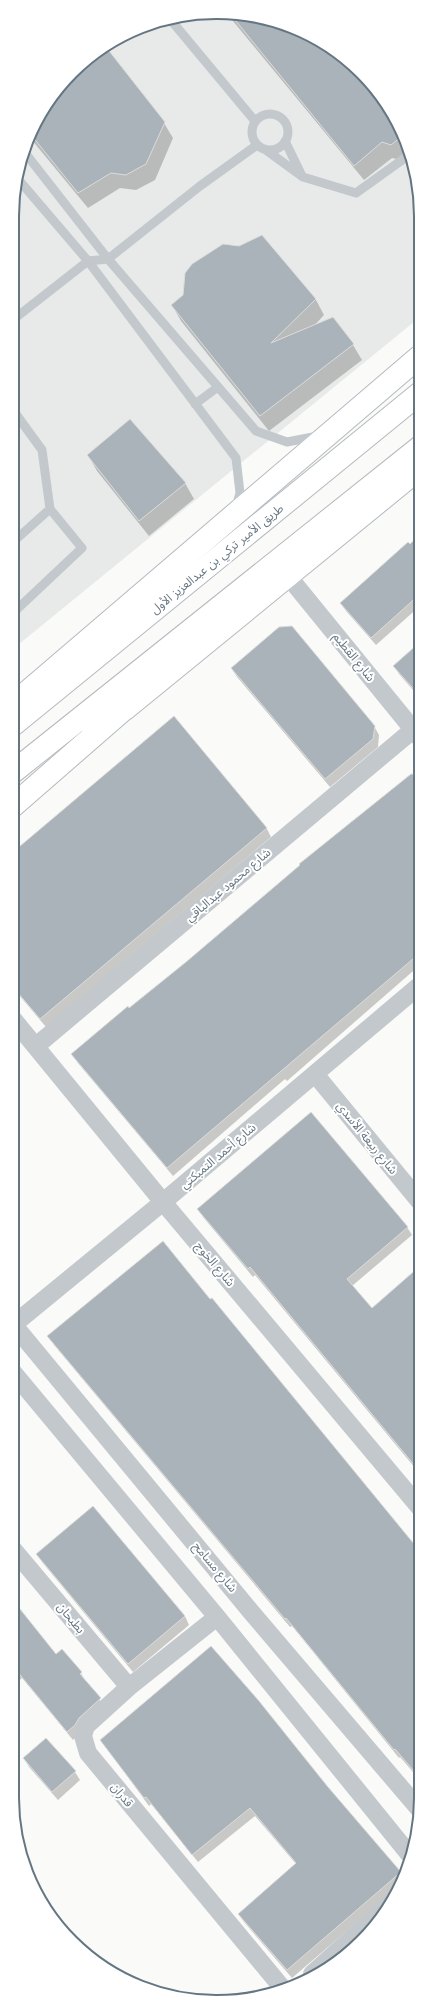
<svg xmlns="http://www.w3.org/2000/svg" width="433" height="2014" font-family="Inter,'Noto Sans Arabic',sans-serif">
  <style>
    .built { fill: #e8e9e9 }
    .shadow { fill: #0003 }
    .building { fill: #aab3b9; stroke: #dcdcda }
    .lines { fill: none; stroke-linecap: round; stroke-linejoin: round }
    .secondary-casing { stroke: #b3babf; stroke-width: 24 }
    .primary-casing { stroke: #b5babe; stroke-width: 24 }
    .service { stroke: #c3c8cc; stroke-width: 9 }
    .minor { stroke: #c3c8cc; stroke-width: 18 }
    .secondary { stroke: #fff; stroke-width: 22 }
    .primary { stroke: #fff; stroke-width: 22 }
    .labels { text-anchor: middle; stroke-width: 4; stroke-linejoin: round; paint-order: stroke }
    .street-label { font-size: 12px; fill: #657683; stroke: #fff }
    .rim { fill: none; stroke: #657683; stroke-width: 2 }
  </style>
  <rect width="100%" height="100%" fill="#fafaf8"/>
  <path class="built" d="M243,14L307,33L361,72L405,138L421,203L420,317L13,649L14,190L39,114L92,54L163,19Z"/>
  <path class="shadow" d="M243,14L307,33L361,72L405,138L409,153L401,160L392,158L364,180L228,15Z
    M39,114L164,123L173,138L155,180L136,190L120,188L88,208L31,139Z
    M262,236L316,300L324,315L313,327L353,345L362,360L269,431L181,321L172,305L239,247Z
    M130,421L185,483L194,499L149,536L97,471L88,455Z
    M420,537V606L376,645L346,611L341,603Z
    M420,643V698L399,674L395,666Z
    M232,669L374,726L379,735L378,747L330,787L237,677Z
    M174,718L267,829L271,837L46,1027L13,988V854Z
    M417,776L420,780V965L287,1081L285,1079L173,1176L77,1062L73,1054L187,963L352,821L353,823Z
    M198,1209L407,1227L412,1235L352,1286L371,1310L420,1267V1474L255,1275L253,1277L203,1217Z
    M212,1299L419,1551V1779L400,1757L399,1758L292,1626L290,1627L54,1345L49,1336Z
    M93,1507L185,1616L189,1625L133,1672L42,1562L37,1554Z
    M12,1601L56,1655L81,1673L85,1681L105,1707L73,1740L22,1678L12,1687Z
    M101,1740L327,1788L400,1873L402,1876L398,1887L292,1978L244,1922L239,1914L296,1864L255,1816L198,1862L151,1804L149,1806Z
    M24,1758L75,1772L80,1780L58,1800L29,1767Z"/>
  <path class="building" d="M243,14L307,33L360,72L402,136L391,145L382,142L354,166L231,15Z
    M106,47L165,122L146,164L126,175L111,173L78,193L32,136L39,114L92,54Z
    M262,235L316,299L271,343L333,317L354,344L260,416L171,305L183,295L185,273L192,264L223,244L239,246Z
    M130,419L186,483L139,521L87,455Z
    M420,535V594L371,638L340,603L408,542L410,544Z
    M292,626L375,726L373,739L325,779L231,668L279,627Z
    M420,642V696L393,666Z
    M174,716L267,828L40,1019L13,987V852Z
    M411,774L420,775V953L167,1168L71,1054L128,1006L129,1008L186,962L300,865L299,864Z
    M311,1112L408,1227L347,1279L372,1308L420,1266V1472L250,1267L248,1269L197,1209Z
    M163,1241L210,1299L212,1298L419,1550V1777L395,1749L394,1750L286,1618L285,1619L47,1336Z
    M93,1506L185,1616L128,1664L36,1554Z
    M12,1599L56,1654L62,1649L82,1672L80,1674L101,1698L79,1718L75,1725L67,1732L12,1665Z
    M211,1646L259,1701L328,1787L401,1872L287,1970L238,1914L296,1863L250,1808L192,1855L146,1797L144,1798L100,1740Z
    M46,1738L76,1771L52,1792L23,1758Z"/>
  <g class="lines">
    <g class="secondary-casing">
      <path id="secondary" d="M13,704L420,356
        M79,720L125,709L420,468
        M13,806L122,711"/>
    </g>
    <g class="primary-casing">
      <path id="primary" d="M13,725L420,393
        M13,772L420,447"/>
    </g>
    <path class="service" d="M170,19L255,121
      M252 132a18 18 0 1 1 36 0a18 18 0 1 1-36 0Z
      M285,141L302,176
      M266,150L303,177L356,193L409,155
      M26,154L108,259L256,431L287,442L318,436
      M18,179L88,261L236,458L240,493L236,507
      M14,319L88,261L108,259L200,186L257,145
      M195,404L218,387
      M13,542L50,509
      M13,613L82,548L50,509L42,450L13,410"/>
    <path class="minor" d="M288,576L420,738
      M13,1019L163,1202L420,1508
      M36,1046L420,724
      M315,1074L420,1202
      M13,1324L252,1613L419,1809
      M13,1325L163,1202L420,985
      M12,1371L217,1617L409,1854
      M12,1548L129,1687
      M217,1617L129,1687L86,1726L83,1736L88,1753L284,1990
      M312,1974L390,1904"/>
    <use href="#secondary" class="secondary"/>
    <use href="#primary" class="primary"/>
  </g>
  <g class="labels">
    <g class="street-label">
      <text transform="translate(217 559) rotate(-39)" y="4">طريق الأمير تركي بن عبدالعزيز الأول</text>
      <text transform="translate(354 657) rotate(51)" y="4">شارع القطيم</text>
      <text transform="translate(228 885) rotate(-40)" y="4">شارع محمود عبدالباقي</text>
      <text transform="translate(367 1138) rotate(51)" y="4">شارع ربيعة الأسدي</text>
      <text transform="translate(218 1156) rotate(-40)" y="4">شارع أحمد التمبكتي</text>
      <text transform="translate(215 1264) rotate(50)" y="4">شارع الخوج</text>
      <text transform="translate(215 1567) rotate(50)" y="4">شارع مسامح</text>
      <text transform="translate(71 1618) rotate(50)" y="4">بطيحان</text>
      <text transform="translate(122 1795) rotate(51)" y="4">قدران</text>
    </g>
  </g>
  <path d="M0 0H433V2014H0ZM216 19H217A197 197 0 0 1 414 216V1798A197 197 0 0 1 217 1995H216A197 197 0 0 1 19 1798V216A197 197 0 0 1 216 19Z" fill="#fff" fill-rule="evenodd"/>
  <path class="rim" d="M216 19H217A197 197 0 0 1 414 216V1798A197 197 0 0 1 217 1995H216A197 197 0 0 1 19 1798V216A197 197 0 0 1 216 19Z"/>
</svg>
